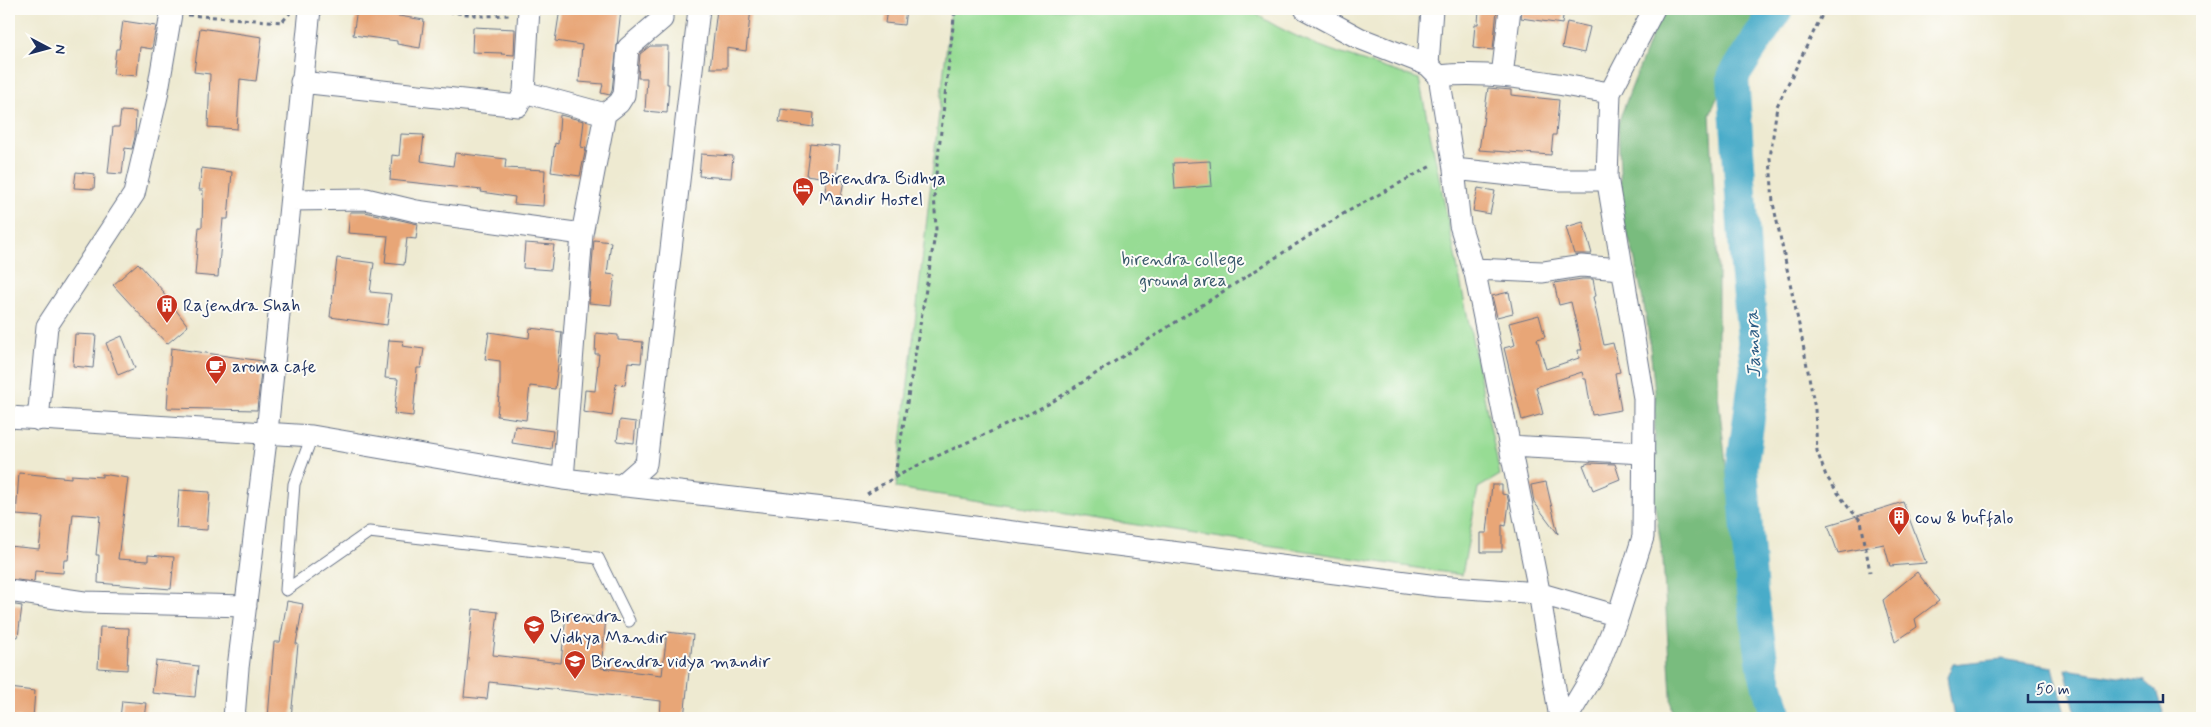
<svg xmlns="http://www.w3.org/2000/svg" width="2211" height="727" font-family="Mynerve,sans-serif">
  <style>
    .green { fill: #97dc94; stroke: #598679 }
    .forest { fill: #79bc7e; stroke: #4a766e }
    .water { fill: #49acc9; stroke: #326e94 }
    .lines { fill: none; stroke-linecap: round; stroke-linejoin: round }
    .river { stroke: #49acc9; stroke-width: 32 }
    .building { fill: #e8a677 }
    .service-casing { stroke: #657086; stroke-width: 13 }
    .minor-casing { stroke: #657086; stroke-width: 23 }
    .path { stroke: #657086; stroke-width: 3; stroke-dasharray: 4 4; stroke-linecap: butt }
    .service { stroke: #fff; stroke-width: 11 }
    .minor { stroke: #fff; stroke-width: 21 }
    .labels { text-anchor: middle; stroke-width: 4; stroke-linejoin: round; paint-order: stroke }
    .poi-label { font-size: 18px; fill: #1b2f5e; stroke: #fdfcf7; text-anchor: start }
    .park-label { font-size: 18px; fill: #3a5a6c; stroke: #fdfcf7 }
    .water-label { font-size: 19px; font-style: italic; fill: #2b5b83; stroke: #fdfcf7 }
  </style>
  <rect width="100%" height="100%" fill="#fdfcf7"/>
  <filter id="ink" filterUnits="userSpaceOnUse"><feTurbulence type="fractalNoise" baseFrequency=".02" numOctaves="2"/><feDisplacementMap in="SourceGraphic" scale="10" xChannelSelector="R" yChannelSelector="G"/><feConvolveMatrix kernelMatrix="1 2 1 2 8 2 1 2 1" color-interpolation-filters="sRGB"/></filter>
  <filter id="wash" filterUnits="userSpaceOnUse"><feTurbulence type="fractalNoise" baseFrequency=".0096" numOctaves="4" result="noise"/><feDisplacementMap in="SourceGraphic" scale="20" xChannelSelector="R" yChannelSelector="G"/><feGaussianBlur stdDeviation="1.12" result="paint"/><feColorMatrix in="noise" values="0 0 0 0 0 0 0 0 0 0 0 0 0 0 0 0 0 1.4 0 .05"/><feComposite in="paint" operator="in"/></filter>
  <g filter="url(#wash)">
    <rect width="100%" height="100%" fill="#eeead1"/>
    <path class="green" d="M951,9H1249C1297,44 1362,60 1419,79L1500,475L1478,488L1462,575L896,488Z"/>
    <path class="forest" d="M1667,9H1756L1710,114L1718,269V394L1742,605L1760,701L1766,718H1673L1672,712L1663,559L1654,499L1655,392L1647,321L1634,255L1622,218L1618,123L1653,32Z"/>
    <path class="water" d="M2002,659L2053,667L2066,718H1954L1947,677L1953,664Z
      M2065,669L2145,681L2156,691L2165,718H2077Z"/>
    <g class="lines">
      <path class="river" d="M1777,9L1733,77L1746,268L1756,368L1742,467L1752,593L1764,672L1777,718"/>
    </g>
    <g id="blocks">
      <path class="building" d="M357,9H375L374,12L424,20L420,48L397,44V41L353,35Z
        M560,9H621L612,91L610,95L601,93L603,84L579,82L582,45L555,41Z
        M717,9H751L746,51L727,48V68H710Z
        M887,9H906L904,25L885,23Z
        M1479,9H1497L1493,50L1473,48L1475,24H1478Z
        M1522,9H1564L1562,24L1521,18Z
        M123,21L156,26L152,49L140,47L137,76L113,74L116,49H119Z
        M1567,22L1590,27L1584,53L1562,48Z
        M473,27L515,29L514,55L501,54L502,53L472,52Z
        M200,28L262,37L256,81L240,79L237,129L208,127L210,74L194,72Z
        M650,46H668L667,84H669L667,113L645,111L647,78H638L640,54Z
        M1488,88L1511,90V95L1559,100L1556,135H1553L1551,155L1479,150Z
        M781,109L814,113L813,127L779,122Z
        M121,111L136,112L135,137L132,149L125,148L122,174L108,173L113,127H119Z
        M560,115L584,121L581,147L586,148L580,176L551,172L555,143L558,144Z
        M401,134L424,135L421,161L453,166L455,153L506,159L505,168L545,170L543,206L514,204L515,197L481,192L482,190L390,180L392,155L399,156Z
        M810,143L839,146L836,179L844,181L840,201L824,198L827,178L806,175Z
        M701,154L733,156L731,178L699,176Z
        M1210,161L1212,186L1175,189L1173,163Z
        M202,168L232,172L228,219H223L218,277L195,275L199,227H202L203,190H199Z
        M76,172L95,174L94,189L74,188Z
        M1478,188L1495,191L1490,214L1473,211Z
        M350,212H365L418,224L416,239L407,238L404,265L385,263L388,236L348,233Z
        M1583,222L1592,254H1574L1566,227Z
        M594,240L611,242L607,274L615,275L611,305L589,303Z
        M525,243L554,245L551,270L523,268Z
        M337,258L374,263L370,292L391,294L387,325L330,317Z
        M138,263L164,292L163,293L188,326L167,344L113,285Z
        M1582,279H1593L1596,296L1593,297L1604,345L1613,343L1620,372L1615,373L1621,410L1592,415L1586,379H1584L1582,372L1536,387L1543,414L1522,420L1504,348L1515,345L1509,323L1539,315L1545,337L1537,339L1546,369L1579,358L1578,350H1582L1571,302L1559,305L1554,283Z
        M1509,292L1513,313L1497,317L1492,296Z
        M530,328L562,332L555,389L530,386L526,420L497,416L500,384V361L485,359L489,332L529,338Z
        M596,333L618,335V340L643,342L641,363L628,362L625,385L616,384L612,416L583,412L585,390L595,391L599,354H595Z
        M75,334L96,335L93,368L73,366Z
        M122,336L135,368L118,375L106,343Z
        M389,340L403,341L402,346L424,349L421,368H417L413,416L394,414L398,379L385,378Z
        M171,348L262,361L257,410L167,408Z
        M620,420L636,422L634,443L617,441Z
        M515,426L553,431L551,449L512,443Z
        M1589,463L1615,464L1620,479L1593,490L1583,465Z
        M19,473L71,478V475L102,477V474L128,478L118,559L148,561V555L174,557L171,589L98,583L99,555H96L100,516L73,514L68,560H64L63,573L35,571L34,582L9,579V546L39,549L43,517L16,515Z
        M1546,482L1558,534L1534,502L1531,485Z
        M1492,485H1502V494L1507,495L1509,503L1506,526L1502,525V552H1481V533H1487Z
        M179,490L210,492L207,530L176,528Z
        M1903,502L1926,563L1890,566L1884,544L1838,553L1828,525Z
        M1917,572L1939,601L1915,619L1917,627L1895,642L1883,600Z
        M287,601L303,604L296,644H298L291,718H268L274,642H280Z
        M9,604L22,606L18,637L9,636Z
        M473,609L498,612L493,655L561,663L566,614L606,618L601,668L662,675L667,632L693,635L684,718H660L661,701L489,682L487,699L464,697Z
        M100,627L129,628L127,670L98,668Z
        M156,661L198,666L195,697L152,693Z
        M9,688L35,691L33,718H9Z
        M122,701L146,703L144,718H120Z"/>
    </g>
  </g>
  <g filter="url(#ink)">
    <use href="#blocks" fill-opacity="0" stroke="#657086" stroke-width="1"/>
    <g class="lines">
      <g class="service-casing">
        <path id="service" d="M312,436L294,484L286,590L369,532L598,558L629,621"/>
      </g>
      <g class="minor-casing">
        <path id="minor" d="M1305,9L1359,38L1428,65L1432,9
          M1430,67L1439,76C1496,70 1554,84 1610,93
          M1439,76L1454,169L1559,180H1607
          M1502,76L1510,9
          M301,82L518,106L524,92L529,9
          M524,92L605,114L619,103L624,95L628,48L662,19V9
          M1454,169L1460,225L1475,273L1538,586L1560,718
          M291,200L366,199L416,211L582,234
          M1474,269L1543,272L1581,266L1623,269
          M9,417L312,436L563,479L842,510L1437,586L1538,593L1618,616
          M38,420L47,326L134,194L157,96L171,14
          M1510,446L1644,453
          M563,479L582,234L605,114
          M621,486L646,464L699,9
          M9,591L84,602L246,606
          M234,718L238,668L267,432L310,9
          M1567,718L1598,666L1618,616L1643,537L1644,398L1607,177L1610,93L1654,9"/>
      </g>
      <path class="path" d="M138,9L152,10
        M425,9L483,16L511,15
        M1825,9L1777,106L1770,158L1773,203L1802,339L1815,409L1817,451L1826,476L1848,507L1861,521L1870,572
        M188,15L282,22L290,13
        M895,475L936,229L934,192L955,9
        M867,494C926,456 991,435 1052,402L1343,214L1433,165"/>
      <use href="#service" class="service"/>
      <use href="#minor" class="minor"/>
    </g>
  </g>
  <defs>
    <g id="hotel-pin" transform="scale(1.125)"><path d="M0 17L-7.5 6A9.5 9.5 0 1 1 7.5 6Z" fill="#c8321e" stroke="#fdfcf7"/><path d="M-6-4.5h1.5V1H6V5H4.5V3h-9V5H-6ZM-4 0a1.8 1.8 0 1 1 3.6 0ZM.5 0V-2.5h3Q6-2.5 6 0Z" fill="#fff"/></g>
    <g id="building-pin" transform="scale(1.125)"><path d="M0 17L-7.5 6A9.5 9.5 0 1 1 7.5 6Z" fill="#c8321e" stroke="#fdfcf7"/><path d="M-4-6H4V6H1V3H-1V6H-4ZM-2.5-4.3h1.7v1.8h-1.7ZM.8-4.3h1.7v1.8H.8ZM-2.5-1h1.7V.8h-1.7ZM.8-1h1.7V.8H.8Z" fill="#fff"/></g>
    <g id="cafe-pin" transform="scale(1.125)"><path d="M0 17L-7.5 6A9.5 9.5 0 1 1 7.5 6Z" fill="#c8321e" stroke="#fdfcf7"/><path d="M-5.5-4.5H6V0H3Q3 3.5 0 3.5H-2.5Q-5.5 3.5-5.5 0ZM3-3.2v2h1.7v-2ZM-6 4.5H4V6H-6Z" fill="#fff"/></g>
    <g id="school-pin" transform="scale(1.125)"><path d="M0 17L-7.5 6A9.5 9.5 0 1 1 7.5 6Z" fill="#c8321e" stroke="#fdfcf7"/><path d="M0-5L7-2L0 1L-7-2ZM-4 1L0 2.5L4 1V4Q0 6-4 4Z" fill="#fff"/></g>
  </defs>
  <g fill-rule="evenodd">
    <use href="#hotel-pin" x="803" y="188"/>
    <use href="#building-pin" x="167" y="305"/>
    <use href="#cafe-pin" x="216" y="366"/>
    <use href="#building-pin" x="1899" y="517"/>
    <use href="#school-pin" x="534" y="626"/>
    <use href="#school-pin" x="575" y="661"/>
  </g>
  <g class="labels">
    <g class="poi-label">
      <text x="819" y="184">Birendra Bidhya<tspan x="819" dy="21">Mandir Hostel</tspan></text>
      <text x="183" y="311">Rajendra Shah</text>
      <text x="232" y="372">aroma cafe</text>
      <text x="1915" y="523">cow &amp; buffalo</text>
      <text x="550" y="622">Birendra<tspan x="550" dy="21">Vidhya Mandir</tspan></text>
      <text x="591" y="667">Birendra vidya mandir</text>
    </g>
    <g class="park-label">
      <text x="1183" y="265">birendra college<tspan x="1183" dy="21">ground area</tspan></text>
    </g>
    <g class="water-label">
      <text transform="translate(1752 344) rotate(-92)" y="7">Jamara</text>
    </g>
  </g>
  <rect width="2211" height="727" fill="none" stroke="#fdfcf7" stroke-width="30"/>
  <g transform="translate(48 48) rotate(96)" stroke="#fdfcf7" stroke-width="4" paint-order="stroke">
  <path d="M0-4L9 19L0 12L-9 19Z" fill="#1b2f5e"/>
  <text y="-8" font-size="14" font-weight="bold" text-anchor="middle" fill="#1b2f5e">N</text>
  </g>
  <path d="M2028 694v8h135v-8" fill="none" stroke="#1b2f5e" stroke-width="2.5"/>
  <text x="2036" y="694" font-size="15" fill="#1b2f5e" stroke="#fdfcf7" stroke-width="4" paint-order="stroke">50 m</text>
</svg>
